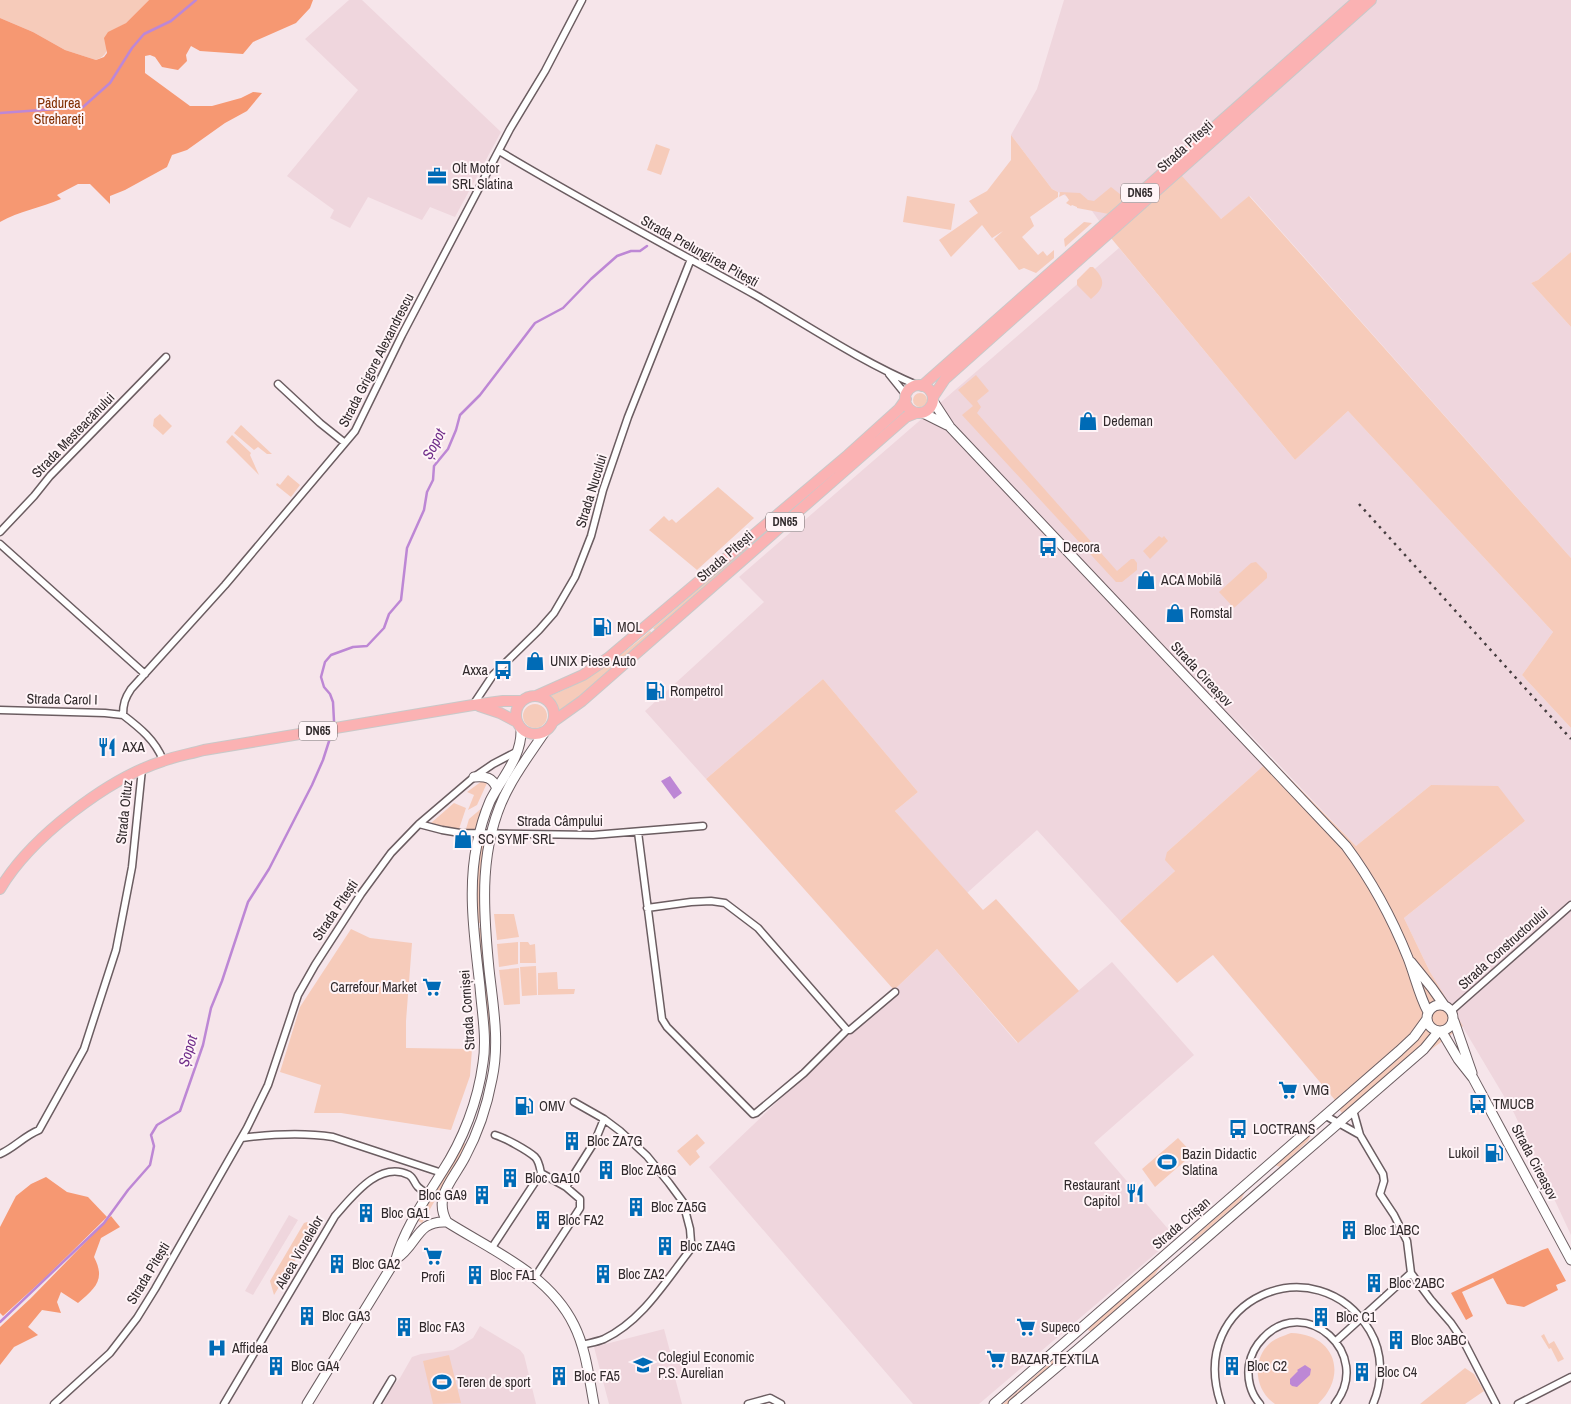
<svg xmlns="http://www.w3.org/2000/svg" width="1571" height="1404" font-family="'Archivo Narrow',sans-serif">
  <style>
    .built { fill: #efd6dd }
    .green { fill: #f6cbba }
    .forest { fill: #f69872 }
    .water { fill: #bd87d5 }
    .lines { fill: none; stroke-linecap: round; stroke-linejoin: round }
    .stream { stroke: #bd87d5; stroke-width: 2.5 }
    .street-casing { stroke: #6b5d61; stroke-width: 9 }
    .secondary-casing { stroke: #6b5d61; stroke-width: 11 }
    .primary-casing { stroke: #c9c8c8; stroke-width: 12 }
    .street { stroke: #fff; stroke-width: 6 }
    .secondary { stroke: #fff; stroke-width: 9 }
    .primary { stroke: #fbb2b3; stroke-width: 10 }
    .rail { stroke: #453d3f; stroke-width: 2.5; stroke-dasharray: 2.5 5; stroke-linecap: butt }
    .labels { text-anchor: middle; stroke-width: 4; stroke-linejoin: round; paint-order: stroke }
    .shield { fill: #fff4f7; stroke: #6f6769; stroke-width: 1 }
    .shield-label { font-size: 12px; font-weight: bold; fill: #312a2c }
    .park-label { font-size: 14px; fill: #812e01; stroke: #fff4f7 }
    .street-label { font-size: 14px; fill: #312a2c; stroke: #fff4f7 }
    .poi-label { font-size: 14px; fill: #312a2c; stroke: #fff4f7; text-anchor: start }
    .water-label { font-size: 15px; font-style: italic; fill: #6f2c89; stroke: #fff4f7 }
  </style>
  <rect width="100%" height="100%" fill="#f6e5ea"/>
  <path class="built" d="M349,0H362L501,132L455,217L430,207L422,220L368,197L350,228L330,218L334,210L287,176L358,90L305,39Z
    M1064,0H1571V252L1538,280L1531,283L1571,327V558L1250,196L1221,219L1159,196L1111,238L1090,208L1052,189L1011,135L1037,89Z
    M1119,248L1295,460L1348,411L1553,632L1522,675L1571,728V1235L1514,1113L1430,972L1404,918L1525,821L1431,785L1356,846L1227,710L1271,759L1167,852L1175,871L1120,921L1037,830L967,893L895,811L918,792L823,679L706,779L645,711L764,602L739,577Z
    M937,949L1017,1043L1112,962L1194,1055L1094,1143L1175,1237L979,1404H913L709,1167Z
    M289,1215L298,1220L253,1295L245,1291Z
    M480,1326L520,1350L524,1355L536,1404H383L388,1395L387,1393L400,1378L412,1357L421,1354L453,1350L473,1338Z
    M664,1329L671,1355L685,1353L689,1374L675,1378L682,1404H609L594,1347Z"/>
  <path class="green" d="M0,0H149L126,23L108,33C106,47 111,54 96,60L65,50L33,32L0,18Z
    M1011,135L1052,189L1058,192V197L1030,217L1034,226L1022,237L1038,255L1043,251L1047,256L1054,250V258L1036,273L1024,268L1019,270L994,239L1003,231L992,238L982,225L951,257L939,240L978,213L969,201L987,191L1011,160Z
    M656,144L670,149L661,175L647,170Z
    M1181,175L1221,219L1249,196L1571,558V728L1522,675L1553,632L1348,411L1295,460L1111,238Z
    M1111,187L1125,198L1109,214L1077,208V207L1072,205L1071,206L1066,203L1069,200L1065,194L1059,197L1060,192L1080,193L1088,200L1094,201Z
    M907,196L955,204L951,230L903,222Z
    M1084,222L1092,223L1065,247L1064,239Z
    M1571,252V327L1531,283L1538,280Z
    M1090,267H1093C1107,281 1104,288 1091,299L1077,285V280Z
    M976,375L989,391L977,401L981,407L977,413L1117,571L1131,559H1134L1137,563V570L1122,582H1116L962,415L973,406L958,390Z
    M913 400a7 7 0 1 1 14 0a7 7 0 1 1-14 0Z
    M160,414L172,426L163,435L153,426L154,419Z
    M241,425L272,454H267L258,447L254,450L234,433Z
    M232,435L251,453L250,455L259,475L226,442Z
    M288,475L300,485L291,497L276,485L277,483L280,485Z
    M718,487L754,518L697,570L649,530L664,516L669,521L672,519L676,523Z
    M768,529L770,530L657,632L653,628Z
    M1159,536L1162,538L1164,536L1168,541L1150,559L1143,551Z
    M1256,562L1267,573V578L1234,608L1219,592L1251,563Z
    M650,631L654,635L559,714L558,707L550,696C588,681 619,657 650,631Z
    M823,679L918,792L895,811L983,910L996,899L1079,991L1018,1043L937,949L894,990L706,779Z
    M523 716a12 12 0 1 1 24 0a12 12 0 1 1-24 0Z
    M1271,759L1356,846L1431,785L1498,786L1525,821L1404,918L1430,972L1463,1026L1433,1048L1349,1117L1344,1111L1342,1113L1338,1108L1340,1106L1213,955L1177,983L1120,921L1175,871L1165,860L1167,852Z
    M482,781L487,783L477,805L468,810L474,795L467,792Z
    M454,803L466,808L459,829L432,826L431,823Z
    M483,807L476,830L473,832L467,830L466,829L469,819Z
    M483,839H486L481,887L483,923H478C476,898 473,863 483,839Z
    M494,914H514L519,937L497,940Z
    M479,928H483L491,1033L488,1034Z
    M351,929L370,938L412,943L406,1021V1048L472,1049L470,1076L451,1130L341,1113H314L321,1085L280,1072L300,1007Z
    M518,942V964L499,967L497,944Z
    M520,942H528L530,945L535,944L536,963H520Z
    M536,966L537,995L522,996L520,967Z
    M519,968L520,1004L504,1005L499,970Z
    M557,972L558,989H575L574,994L538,995V973Z
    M1321,1124L1311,1135L1308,1141L1280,1167L1275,1165Z
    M697,1134L705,1143L696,1151L700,1157L690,1166L677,1151Z
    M1178,1138L1193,1154L1155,1187L1142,1169Z
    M463,1142L466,1144L460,1157L422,1223L418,1221L455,1159Z
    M1259,1179V1180L1245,1192L1241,1200L1194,1241L1191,1240Z
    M307,1222L314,1226L315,1228L274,1295L270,1281L304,1223Z
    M1172,1254L1158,1270L1154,1276L1092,1332L1088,1330L1089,1328Z
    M1291,1333C1334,1334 1349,1374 1318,1404H1275C1255,1391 1251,1360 1270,1343C1276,1338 1283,1336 1291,1333Z
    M1544,1334L1549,1344L1554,1341L1564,1359L1558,1362L1551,1348L1549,1349L1541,1336Z
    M449,1355L461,1403L433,1404L423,1361Z
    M1059,1355L1060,1356L1048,1369L1009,1404H1003Z
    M1465,1368L1474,1374L1484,1391L1465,1404H1420Z"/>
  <path class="forest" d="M149,0H313L310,8L296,23L253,42L243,54L200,51L191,46L186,55L187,61L178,70L162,67L155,57L150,55L145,56V73L190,106H212L241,98L253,92L262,93L247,111L225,123L187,150L172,155L167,167L125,190L110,196V204L90,184H78L57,195L61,199C41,208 19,211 0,222V18L33,32L65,50L96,60L104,57L107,53L104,38L108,32L126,23Z
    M46,1177L67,1192L88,1197L107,1217L46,1277L3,1316L0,1313V1227L16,1196L31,1184Z
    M111,1216L120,1227L101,1238L94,1257C106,1280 95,1288 78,1303L61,1292L57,1302L61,1313L42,1310L28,1327L38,1335L14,1347L0,1365V1327L31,1298Z
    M1548,1248L1566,1281L1556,1285L1558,1290L1524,1307L1507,1304L1493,1278L1462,1292L1473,1316L1466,1320L1451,1293L1542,1250Z"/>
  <path class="water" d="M670,776L682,793L674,799L661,781Z
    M1305,1365L1311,1369L1310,1375L1297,1387L1292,1386L1290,1384V1379L1298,1371L1297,1370Z"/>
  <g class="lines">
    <path class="stream" d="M0,113L83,107L110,83L132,48L144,34L171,21L196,0
      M334,721L333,702L330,694L324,687L321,677L325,662L331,655L353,647L367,646L384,628L389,614L401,600L407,548L424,510L427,492L433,480L434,466L448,449L456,430L460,415L480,395L535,323L563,308L591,279L617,256L631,251H640L647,246
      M0,1322L104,1223L128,1190L150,1165L154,1146L151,1135L157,1125L180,1111L203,1045L211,1008L222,981L248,902L269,869L312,785L323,760L331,735"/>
    <g class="street-casing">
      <path id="street" d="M499,151C584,202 671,248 757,296C810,327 862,362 919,386
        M889,374L906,395
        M278,384L320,423L345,443
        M0,532L34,496L50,476L166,357
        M0,544L145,674
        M473,705L493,675L539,630L554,613L575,577L591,536L603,490L628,417L691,259
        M0,710L105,713L123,715
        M163,760C155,740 140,728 123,715C123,704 125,698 131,689L225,585L355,431L402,335L510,129L545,71L582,0
        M419,824L442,830L460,833L593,835L703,826
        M638,832L662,1019L667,1027L753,1114L756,1113L804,1073L847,1030H850L895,992
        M647,908L691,902L711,901L725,903L758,928L847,1030
        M1451,1011L1571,905
        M574,1102L604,1119L620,1131L647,1156L669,1183L683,1202L690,1229L691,1242L690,1250C665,1282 642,1321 604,1339C597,1342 589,1343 582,1345
        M1353,1110L1360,1135L1383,1174L1384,1181L1380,1194L1394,1215L1407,1241L1411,1273L1431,1300L1451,1323L1464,1342L1496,1404
        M1326,1116L1360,1135
        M495,1135C505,1138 527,1150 535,1157C539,1161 540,1168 541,1173L566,1187L580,1199V1208L535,1277
        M242,1138C272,1134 302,1132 333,1137L442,1173
        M0,1154C14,1148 24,1136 39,1130L84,1049L116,950L132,867L142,769
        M566,1187L595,1141L604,1119
        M491,1249L541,1173
        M1336,1341L1411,1273
        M54,1404L110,1353L137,1318L155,1289L247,1128L268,1085L298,995L315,965L361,894L391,853L419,824L474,777L493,764L518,751
        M224,1404L335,1216C352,1197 379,1160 409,1175C414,1178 414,1183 418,1187C421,1190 425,1192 428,1194
        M377,1404L392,1379
        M748,1404L770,1398L781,1404
        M1221,1404C1185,1299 1317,1243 1370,1331C1383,1353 1383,1381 1373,1404
        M1260,1404C1250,1393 1247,1378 1249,1365C1251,1354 1256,1345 1263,1338C1305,1293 1374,1354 1335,1404
        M1518,1404L1571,1377"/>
    </g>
    <g class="secondary-casing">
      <path id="secondary" d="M933,401L950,427L1346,846C1372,881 1392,918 1408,958C1415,976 1419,995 1428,1012
        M923,413L947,425
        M474,777C485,776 493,777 497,789
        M1411,962L1432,988L1444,1005
        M1427 1018a13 13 0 1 1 26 0a13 13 0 1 1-26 0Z
        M1454,1021L1472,1073
        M1442,1032L1458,1059L1473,1078L1571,1260
        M447,1222C443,1215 441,1206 443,1197C446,1185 459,1169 465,1157C478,1133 487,1106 492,1079C500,1042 493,1006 489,969C483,909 478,843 509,787C519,768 532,751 544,733
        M396,1259C418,1245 416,1220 447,1222C493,1251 549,1274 574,1325C586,1349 589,1378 594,1404
        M307,1404L396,1259C405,1227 425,1200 442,1172C463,1140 478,1101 483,1063C487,1038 482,1013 480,987C475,941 467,890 477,844C480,829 484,815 490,801C502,777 522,757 521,729
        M994,1404L1399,1051L1414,1037L1427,1019
        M1013,1404L1077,1350L1424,1049L1438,1032"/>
    </g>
    <g class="primary-casing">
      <path id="primary" d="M905 399a14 14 0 1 1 28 0a14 14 0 1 1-28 0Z
        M922,386L1358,0
        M933,397L945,379L1371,0
        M516 715a19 19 0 1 1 38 0a19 19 0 1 1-38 0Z
        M536,696L583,675L608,658L848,455L899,409L906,399
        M479,706L500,713L517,722
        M554,721L582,701L906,417L916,413
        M0,889C30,838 107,779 163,761C176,756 190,754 204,750L473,705L503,701H522"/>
    </g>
    <use href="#street" class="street"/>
    <use href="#secondary" class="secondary"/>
    <use href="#primary" class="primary"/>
    <path class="rail" d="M1359,504L1571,739"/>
  </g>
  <defs>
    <g id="office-bare" transform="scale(1.5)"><path d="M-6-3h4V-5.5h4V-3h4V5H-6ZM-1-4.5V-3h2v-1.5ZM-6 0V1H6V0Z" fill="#006bb6" stroke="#fff4f7" stroke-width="2.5" paint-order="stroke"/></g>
    <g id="shop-bare" transform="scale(1.5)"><path d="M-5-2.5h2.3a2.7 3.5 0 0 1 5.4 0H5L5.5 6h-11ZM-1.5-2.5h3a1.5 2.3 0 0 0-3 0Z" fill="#006bb6" stroke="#fff4f7" stroke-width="2.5" paint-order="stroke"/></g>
    <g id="bus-bare" transform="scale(1.5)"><path d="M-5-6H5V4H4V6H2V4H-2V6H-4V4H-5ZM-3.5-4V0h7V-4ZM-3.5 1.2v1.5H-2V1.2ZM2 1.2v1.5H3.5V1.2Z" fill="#006bb6" stroke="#fff4f7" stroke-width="2.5" paint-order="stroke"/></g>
    <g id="fuel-bare" transform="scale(1.5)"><path d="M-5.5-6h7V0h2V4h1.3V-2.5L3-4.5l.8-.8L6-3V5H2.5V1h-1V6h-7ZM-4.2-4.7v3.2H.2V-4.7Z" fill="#006bb6" stroke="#fff4f7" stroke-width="2.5" paint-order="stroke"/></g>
    <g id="restaurant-bare" transform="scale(1.5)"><path d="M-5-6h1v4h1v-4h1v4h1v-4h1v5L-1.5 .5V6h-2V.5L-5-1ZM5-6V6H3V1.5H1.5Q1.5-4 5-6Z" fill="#006bb6" stroke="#fff4f7" stroke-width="2.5" paint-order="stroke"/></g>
    <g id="supermarket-bare" transform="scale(1.5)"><path d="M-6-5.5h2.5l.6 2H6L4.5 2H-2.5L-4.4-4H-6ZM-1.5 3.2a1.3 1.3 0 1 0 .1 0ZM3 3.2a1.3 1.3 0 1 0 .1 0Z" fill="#006bb6" stroke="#fff4f7" stroke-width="2.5" paint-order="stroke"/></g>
    <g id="building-bare" transform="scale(1.5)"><path d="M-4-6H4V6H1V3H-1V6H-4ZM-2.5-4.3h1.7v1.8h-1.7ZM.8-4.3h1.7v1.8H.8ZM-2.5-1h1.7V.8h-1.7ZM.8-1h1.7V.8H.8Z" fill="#006bb6" stroke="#fff4f7" stroke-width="2.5" paint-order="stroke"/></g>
    <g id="stadium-bare" transform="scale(1.5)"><path d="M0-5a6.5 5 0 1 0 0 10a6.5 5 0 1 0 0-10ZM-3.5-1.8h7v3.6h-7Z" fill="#006bb6" stroke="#fff4f7" stroke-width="2.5" paint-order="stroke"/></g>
    <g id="hospital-bare" transform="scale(1.5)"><path d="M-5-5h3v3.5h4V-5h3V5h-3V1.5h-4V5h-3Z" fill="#006bb6" stroke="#fff4f7" stroke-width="2.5" paint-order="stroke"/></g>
    <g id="school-bare" transform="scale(1.5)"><path d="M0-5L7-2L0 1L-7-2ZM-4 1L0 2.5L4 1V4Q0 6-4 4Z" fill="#006bb6" stroke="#fff4f7" stroke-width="2.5" paint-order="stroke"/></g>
  </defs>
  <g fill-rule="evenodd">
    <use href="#office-bare" x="437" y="176"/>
    <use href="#shop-bare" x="1088" y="421"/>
    <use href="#bus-bare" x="1048" y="547"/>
    <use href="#shop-bare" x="1146" y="580"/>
    <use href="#shop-bare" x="1175" y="613"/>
    <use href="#fuel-bare" x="602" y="627"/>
    <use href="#shop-bare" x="535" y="661"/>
    <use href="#bus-bare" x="503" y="670"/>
    <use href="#fuel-bare" x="655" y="691"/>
    <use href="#restaurant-bare" x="107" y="747"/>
    <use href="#shop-bare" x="463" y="839"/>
    <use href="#supermarket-bare" x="432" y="987"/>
    <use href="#supermarket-bare" x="1288" y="1090"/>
    <use href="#bus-bare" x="1478" y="1104"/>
    <use href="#fuel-bare" x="524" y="1106"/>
    <use href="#bus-bare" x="1238" y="1129"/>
    <use href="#building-bare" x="572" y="1141"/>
    <use href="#fuel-bare" x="1494" y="1153"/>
    <use href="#stadium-bare" x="1167" y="1162"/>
    <use href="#building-bare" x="606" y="1170"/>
    <use href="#building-bare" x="510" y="1178"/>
    <use href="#restaurant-bare" x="1135" y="1193"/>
    <use href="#building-bare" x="482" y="1195"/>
    <use href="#building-bare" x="636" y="1207"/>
    <use href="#building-bare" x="366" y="1213"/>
    <use href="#building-bare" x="543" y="1220"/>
    <use href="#building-bare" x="1349" y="1230"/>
    <use href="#building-bare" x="665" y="1246"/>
    <use href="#supermarket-bare" x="433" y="1256"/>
    <use href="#building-bare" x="337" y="1264"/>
    <use href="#building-bare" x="603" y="1274"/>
    <use href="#building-bare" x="475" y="1275"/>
    <use href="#building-bare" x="1374" y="1283"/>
    <use href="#building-bare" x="307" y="1316"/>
    <use href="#building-bare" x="1321" y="1317"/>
    <use href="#building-bare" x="404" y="1327"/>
    <use href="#supermarket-bare" x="1026" y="1327"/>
    <use href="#building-bare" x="1396" y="1340"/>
    <use href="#hospital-bare" x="217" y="1348"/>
    <use href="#supermarket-bare" x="996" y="1359"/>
    <use href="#school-bare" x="643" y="1365"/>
    <use href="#building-bare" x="276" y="1366"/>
    <use href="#building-bare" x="1232" y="1366"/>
    <use href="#building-bare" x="1362" y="1372"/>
    <use href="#building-bare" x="559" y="1376"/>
    <use href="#stadium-bare" x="442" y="1382"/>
  </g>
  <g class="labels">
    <g class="shield">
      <rect x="1121" y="183.5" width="38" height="19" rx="4"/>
      <rect x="766" y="512.5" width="38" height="19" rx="4"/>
      <rect x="299" y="721.5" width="38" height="19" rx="4"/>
    </g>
    <g class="shield-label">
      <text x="1140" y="197">DN65</text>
      <text x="785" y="526">DN65</text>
      <text x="318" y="735">DN65</text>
    </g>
    <g class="park-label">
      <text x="59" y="108">Pădurea<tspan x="59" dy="16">Strehareți</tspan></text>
    </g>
    <g class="street-label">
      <text transform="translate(1185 146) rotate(-42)" y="5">Strada Pitești</text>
      <text transform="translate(700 251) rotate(29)" y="5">Strada Prelungirea Pitești</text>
      <text transform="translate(376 360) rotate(-63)" y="5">Strada Grigore Alexandrescu</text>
      <text transform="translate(73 435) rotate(-46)" y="5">Strada Mesteacănului</text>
      <text transform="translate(591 491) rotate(-73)" y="5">Strada Nucului</text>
      <text transform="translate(725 556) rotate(-41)" y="5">Strada Pitești</text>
      <text transform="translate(1202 674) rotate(47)" y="5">Strada Cireașov</text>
      <text transform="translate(62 699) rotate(1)" y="5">Strada Carol I</text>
      <text transform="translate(124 812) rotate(-84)" y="5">Strada Oituz</text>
      <text x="560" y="826">Strada Câmpului</text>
      <text transform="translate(335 910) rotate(-56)" y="5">Strada Pitești</text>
      <text transform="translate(1503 948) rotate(-42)" y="5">Strada Constructorului</text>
      <text transform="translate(467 1010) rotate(-94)" y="5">Strada Cornișei</text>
      <text transform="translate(1535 1162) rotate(62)" y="5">Strada Cireașov</text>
      <text transform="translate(1181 1223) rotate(-41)" y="5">Strada Crișan</text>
      <text transform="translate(299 1252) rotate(-60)" y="5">Aleea Viorelelor</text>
      <text transform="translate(148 1273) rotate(-59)" y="5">Strada Pitești</text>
    </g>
    <g class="poi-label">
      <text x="452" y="173">Olt Motor<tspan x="452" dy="16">SRL Slatina</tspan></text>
      <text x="1103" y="426">Dedeman</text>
      <text x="1063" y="552">Decora</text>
      <text x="1161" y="585">ACA Mobilă</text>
      <text x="1190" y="618">Romstal</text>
      <text x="617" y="632">MOL</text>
      <text x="550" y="666">UNIX Piese Auto</text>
      <text x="488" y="675" text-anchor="end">Axxa</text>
      <text x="670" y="696">Rompetrol</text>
      <text x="122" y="752">AXA</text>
      <text x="478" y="844">SC SYMF SRL</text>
      <text x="417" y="992" text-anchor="end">Carrefour Market</text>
      <text x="1303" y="1095">VMG</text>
      <text x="1493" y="1109">TMUCB</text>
      <text x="539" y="1111">OMV</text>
      <text x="1253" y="1134">LOCTRANS</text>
      <text x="587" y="1146">Bloc ZA7G</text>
      <text x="1479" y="1158" text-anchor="end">Lukoil</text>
      <text x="1182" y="1159">Bazin Didactic<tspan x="1182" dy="16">Slatina</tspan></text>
      <text x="621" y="1175">Bloc ZA6G</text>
      <text x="525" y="1183">Bloc GA10</text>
      <text x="1120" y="1190" text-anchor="end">Restaurant<tspan x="1120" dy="16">Capitol</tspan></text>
      <text x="467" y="1200" text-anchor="end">Bloc GA9</text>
      <text x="651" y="1212">Bloc ZA5G</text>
      <text x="381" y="1218">Bloc GA1</text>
      <text x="558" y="1225">Bloc FA2</text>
      <text x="1364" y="1235">Bloc 1ABC</text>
      <text x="680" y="1251">Bloc ZA4G</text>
      <text x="352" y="1269">Bloc GA2</text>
      <text x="618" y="1279">Bloc ZA2</text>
      <text x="490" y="1280">Bloc FA1</text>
      <text x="433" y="1282" text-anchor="middle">Profi</text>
      <text x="1389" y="1288">Bloc 2ABC</text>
      <text x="322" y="1321">Bloc GA3</text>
      <text x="1336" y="1322">Bloc C1</text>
      <text x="419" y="1332">Bloc FA3</text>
      <text x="1041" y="1332">Supeco</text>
      <text x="1411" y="1345">Bloc 3ABC</text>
      <text x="232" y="1353">Affidea</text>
      <text x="658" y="1362">Colegiul Economic<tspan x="658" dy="16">P.S. Aurelian</tspan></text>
      <text x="1011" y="1364">BAZAR TEXTILA</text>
      <text x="291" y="1371">Bloc GA4</text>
      <text x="1247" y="1371">Bloc C2</text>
      <text x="1377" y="1377">Bloc C4</text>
      <text x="574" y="1381">Bloc FA5</text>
      <text x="457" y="1387">Teren de sport</text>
    </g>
    <g class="water-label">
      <text transform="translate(434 444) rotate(-62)" y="5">Șopot</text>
      <text transform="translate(188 1051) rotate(-73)" y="5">Șopot</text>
    </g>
  </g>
</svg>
